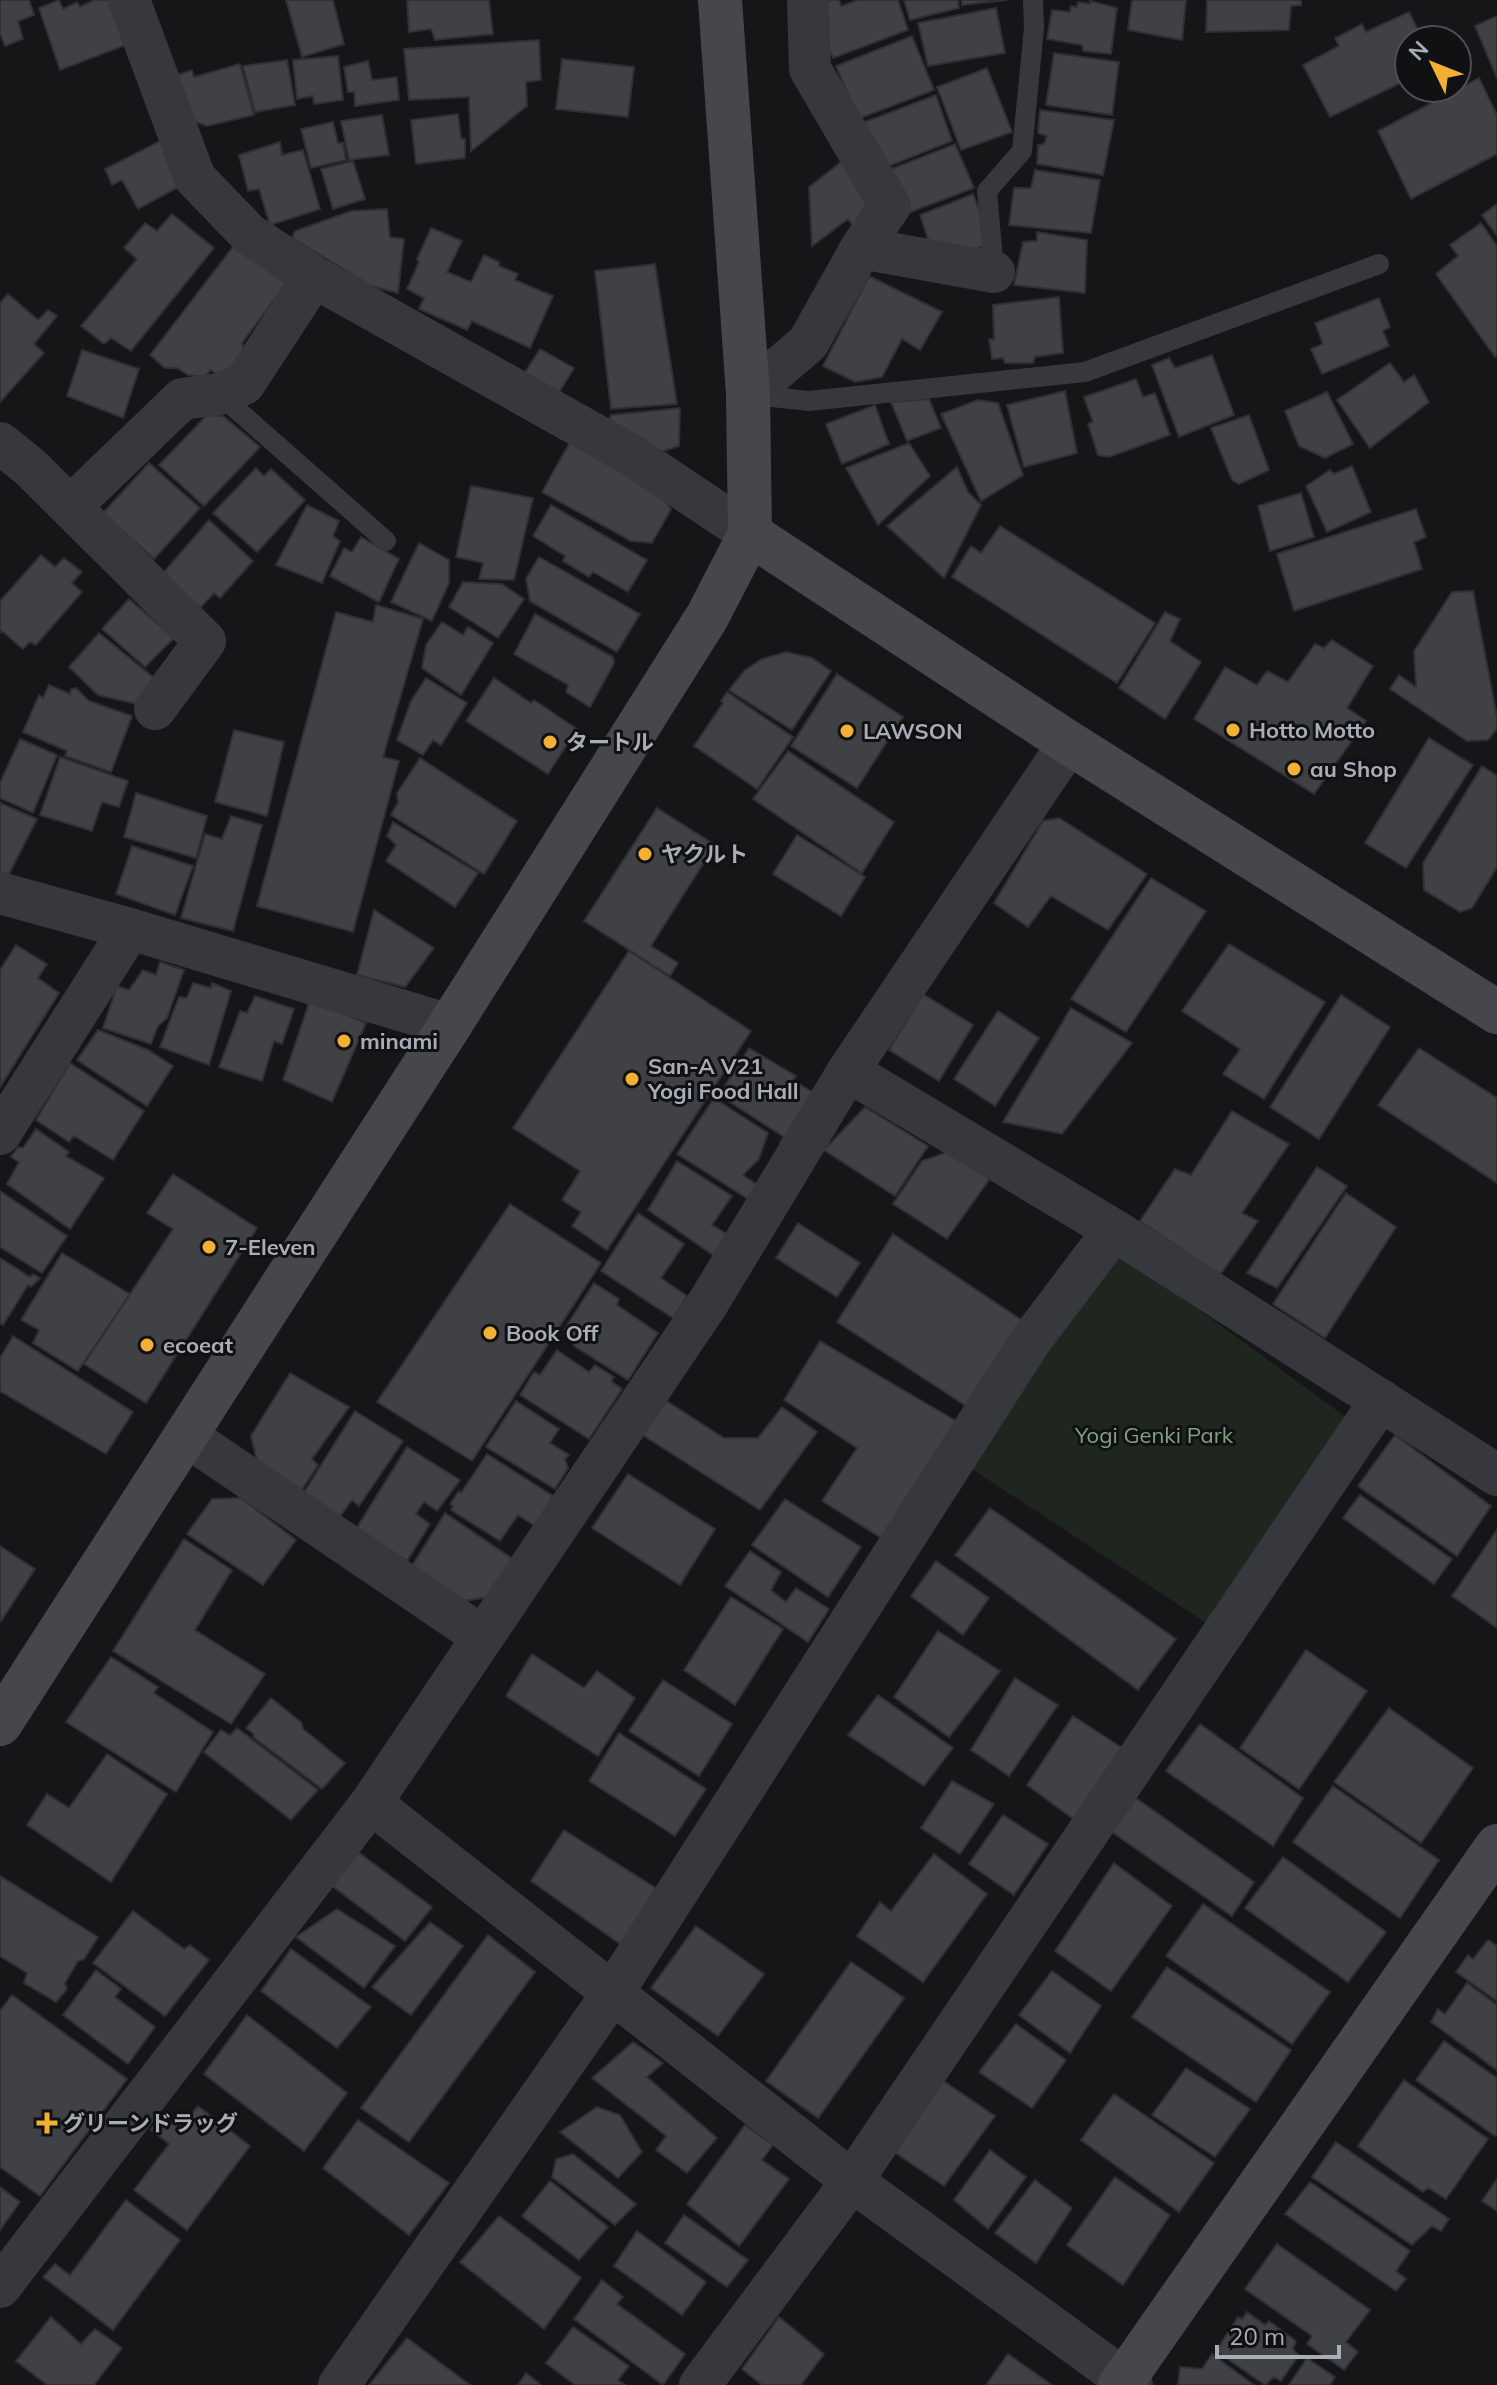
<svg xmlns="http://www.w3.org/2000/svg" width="1497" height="2385" font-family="Mulish,'Noto Sans JP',sans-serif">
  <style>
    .green { fill: #1e261f }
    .building { fill: #404145; stroke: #303034; stroke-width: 2 }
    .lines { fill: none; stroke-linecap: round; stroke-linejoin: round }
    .lane { stroke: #37383d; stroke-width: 20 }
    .street { stroke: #37383d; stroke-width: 42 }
    .secondary { stroke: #45474d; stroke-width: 44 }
    .poi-dot { fill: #f2b134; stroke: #111113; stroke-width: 3 }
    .labels { text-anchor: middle; stroke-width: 6; stroke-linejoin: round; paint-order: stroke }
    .poi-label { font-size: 22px; font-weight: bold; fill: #a8adb8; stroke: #111113; text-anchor: start }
    .park-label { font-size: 22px; fill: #7fa381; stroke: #111113 }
  </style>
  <rect width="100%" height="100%" fill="#161618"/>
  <path class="green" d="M1115,1248L1362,1429L1223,1634L969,1467Z"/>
  <path class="building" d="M0,0H29L34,15L18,21L23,39L5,46L0,33Z
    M59,0L63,9L77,2L80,7L94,0H116L131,43L60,70L39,8Z
    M286,0H333L344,44L302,57Z
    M407,0H489L493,34L435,40L431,29L409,32Z
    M823,0H839L841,6L858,0H898L908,30L833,58L816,19Z
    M904,0H958L959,8L910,20Z
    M962,0H1007L962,5Z
    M1132,0H1186L1182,40L1128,30Z
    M1207,0H1301V5L1291,6L1289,30L1206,32Z
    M1090,1L1117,8L1111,54L1083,51L1082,45L1047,39L1052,10L1070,12L1071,6L1077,7L1078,2L1090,4Z
    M996,8L1005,53L928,66L918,23Z
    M1409,12L1423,40H1409V79L1330,117L1303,65L1339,46L1335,38L1362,24L1366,32Z
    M1497,16V78L1475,26Z
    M912,36L934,90L858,119L836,66Z
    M539,40L541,80L526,82L527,106L471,151L469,97L409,100L404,49Z
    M1054,53L1119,62L1112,115L1046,105Z
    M338,56L343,100L314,104L313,96L297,99L293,60Z
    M562,59L634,67L628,117L556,109Z
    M287,60L295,105L255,112L243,66Z
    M368,61L372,80L397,77L399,100L355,106L354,92H348L344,67Z
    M240,64L254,115L207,126L190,120L178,75L192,70L194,77Z
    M987,68L1012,132L961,150L937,87Z
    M1479,78L1497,115V154L1411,199L1378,131Z
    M936,95L952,141L879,170L854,126Z
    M1040,110L1114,120L1103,175L1037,164L1038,145L1044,144L1047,136L1038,133Z
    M458,114L461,138L465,139V158L416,164L411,120Z
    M382,115L389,155L349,160L341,121Z
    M333,122L338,143H343L346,160L311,168L301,129Z
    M162,140L186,183L138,209L122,180L112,185L105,169Z
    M280,142L282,155L303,150L320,209L270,225L259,189L248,191L239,155Z
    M955,144L974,188L903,215L881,173Z
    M353,161L365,199L333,209L321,169Z
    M841,162L867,200V217L853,226L848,219L812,246L809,187Z
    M1035,170L1100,180L1091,233L1009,225L1014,188H1031Z
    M973,194L988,232L987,245L957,256L932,251L920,215Z
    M1497,204V236L1482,215Z
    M387,209L390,237L404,239L398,293L371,286L292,238L295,231L351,211Z
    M172,214L214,248L131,351L111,338L104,344L81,326L137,259L124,248L145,223L157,231Z
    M1481,223L1497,246V356L1495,357L1436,274L1458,256L1450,245Z
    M431,228L462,241L447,272L471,282L484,255L499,262V266L518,274L515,280L553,296L530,348L472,321L467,330L419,309L424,298L407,289L419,262L417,259Z
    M1037,232L1087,240L1085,293L1014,285L1023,242L1037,241Z
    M239,239L286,284L242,343L244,351L222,379L211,370L204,377L188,375L177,368H165L150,355Z
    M655,264L677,404L611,409L595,271Z
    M869,276L942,312L920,350L902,339L882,377L855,382L823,366Z
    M8,294L38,320L48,310L57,316L34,344L44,353L0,402V303Z
    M1059,297L1063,353L1035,357L1033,363H1005L1003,358L992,359L989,339L994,340L993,305Z
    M1379,298L1390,327L1383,331L1389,346L1322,374L1311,349L1323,344L1315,323Z
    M540,349L574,368L558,394L524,374Z
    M82,350L139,369L123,418L67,396Z
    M1212,355L1234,415L1179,437L1152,365L1169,358L1175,368Z
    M1390,363L1404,382L1414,375L1429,402L1370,448L1337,400Z
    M1136,379L1143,397L1155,393L1170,435L1109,457L1098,455L1088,424L1093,422L1084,397Z
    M1065,391L1077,453L1024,467L1007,405Z
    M1327,392L1353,444L1325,458L1299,446L1285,411Z
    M929,399L941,428L907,441L891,402Z
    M978,400L998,403L1023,475L981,501L941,414Z
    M875,405L889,444L842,464L826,424Z
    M680,408L679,446L660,452L608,422L611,415Z
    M207,415L223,416L260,447L204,506L159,465Z
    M1249,415L1269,470L1239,484L1232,480L1211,428Z
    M570,442L661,494L671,509L652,543L631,541L542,492Z
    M909,443L930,476L878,525L846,468Z
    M149,463L200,508L154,559L103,513Z
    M1352,466L1371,512L1327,532L1306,486L1330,470L1334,474Z
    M957,467L968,492L981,505L944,578L887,526Z
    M256,468L264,476L271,469L305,500L257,552L213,513Z
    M471,486L533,498L514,580L479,579L483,563L456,557Z
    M1301,493L1314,537L1270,551L1258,506Z
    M307,505L339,521L333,536L340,541L322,583L276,565Z
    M551,505L647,560L628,592L593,572L589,577L563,561L565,556L533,536Z
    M1416,509L1426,537L1414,542L1422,569L1294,611L1277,554Z
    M209,520L253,561L220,598L214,593L200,608L158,579Z
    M1000,526L1155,623L1117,683L952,577L971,546L981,553Z
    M361,537L399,559L379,602L330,576L344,548L352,552Z
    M419,543L449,560V583L432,621L391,602Z
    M41,555L55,567L64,558L82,572L72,583L82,592L36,645L30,642L23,649L2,631L0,633V601Z
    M539,557L640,614L617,652L530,601L526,579Z
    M463,582L502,584L524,599L498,638L449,607Z
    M1473,591L1497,717V729L1488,740L1467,741L1390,689L1399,675L1416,687L1414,651L1452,592Z
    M129,599L174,638L145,667L102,629Z
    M376,605L423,619L383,757L399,761L353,932L257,906L336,612L373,622Z
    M1165,612L1180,619L1170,641L1201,662L1165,719L1119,688Z
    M535,614L613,657L614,663L590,707L566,692L568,685L514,654Z
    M442,622L463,635L468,627L493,643L461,695L422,668L426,645Z
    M99,633L159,682L141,705L98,695L69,667Z
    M1332,640L1373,666L1347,708L1366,721L1314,794L1194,719L1225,667L1257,685L1267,671L1288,682L1315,644L1324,648Z
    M786,652L812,658L831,671L792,730L729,690L745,670L762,659Z
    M837,674L903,717L857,788L791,746Z
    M426,678L467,703L441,745L433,740L423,755L397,740L411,701Z
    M494,678L531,703L534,700L577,729L548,774L466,721Z
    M49,685L70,694L71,689L76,688L89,701L132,716L111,772L65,756L67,751L23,732L39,695L43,698Z
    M727,692L793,737L757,789L694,746L723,703L721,701Z
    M234,730L284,742L267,816L215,802Z
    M1429,738L1473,765L1406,868L1365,843Z
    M20,739L57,755L33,813L0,798V783Z
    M788,751L894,822L862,873L753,799Z
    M60,757L128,781L119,807L102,802L92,831L40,815Z
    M420,758L517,821L484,874L391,815L398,802L397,793Z
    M1482,766L1497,776V867L1472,908L1460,912L1424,890L1423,863Z
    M136,793L207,816L196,858L124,837Z
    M0,803L37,819L7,878L0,875Z
    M657,808L715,845L651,946L678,963L670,976L584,921Z
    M231,816L262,825L233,931L181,918L205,834L222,839Z
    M1059,818L1147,874L1108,930L1051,896L1028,927L994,903L1043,821Z
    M393,822L478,873L455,907L386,861L396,845L387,836Z
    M797,835L865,877L841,916L773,874Z
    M132,846L193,866L175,915L116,894Z
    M1151,878L1206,911L1126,1032L1071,999Z
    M374,910L434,948L405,987L357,975Z
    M1229,944L1325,1002L1264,1099L1223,1074L1240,1049L1182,1011Z
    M16,945L47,964L38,978L59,993L0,1087V970Z
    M629,951L751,1031L607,1250L572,1226L581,1212L562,1200L580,1171L513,1128Z
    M160,962L184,970L167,1018L158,1026L151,1044L103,1028L117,986L129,990L143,970L156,975Z
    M193,983L211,988L212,983L231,991L209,1065L160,1047L179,997L187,998Z
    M923,994L973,1025L939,1081L889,1050Z
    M1341,995L1390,1027L1319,1139L1270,1107Z
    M255,996L294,1009L282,1044L274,1041L262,1081L219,1067L240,1011L247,1013Z
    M310,1000L366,1023L332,1102L283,1080Z
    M1071,1008L1132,1043L1062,1134L1003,1122Z
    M998,1011L1039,1038L995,1106L954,1079Z
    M98,1030L148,1050L173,1066L147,1106L77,1060Z
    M749,1048L796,1076L793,1080L820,1097L787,1147L780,1143L784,1137L719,1095Z
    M1419,1048L1497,1098V1183L1378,1105Z
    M70,1063L144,1111L113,1160L74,1136L69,1142L36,1120Z
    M714,1098L768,1133L759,1159L743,1175L762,1188L753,1202L677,1154Z
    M865,1107L928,1146L895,1196L824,1150Z
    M1232,1111L1289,1144L1242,1213L1258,1221L1220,1275L1140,1221L1175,1169L1191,1175Z
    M36,1129L69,1152L66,1156L104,1178L70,1229L7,1184L19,1162L11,1157L18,1147L23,1148Z
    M953,1150L991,1177L947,1239L893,1204L922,1161Z
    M677,1161L732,1196L712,1225L727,1234L713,1255L648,1210Z
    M1317,1167L1347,1186L1277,1288L1247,1273Z
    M173,1174L257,1228L146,1403L84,1364L173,1229L147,1213Z
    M0,1191L67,1236L42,1273L0,1247Z
    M1346,1193L1396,1227L1325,1338L1273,1304Z
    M510,1204L601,1263L472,1461L377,1402Z
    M638,1213L684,1244L661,1278L687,1296L673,1318L601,1271Z
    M798,1223L860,1263L837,1297L776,1258Z
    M893,1234L1026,1323L971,1409L837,1322Z
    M62,1253L130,1294L78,1371L33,1343L39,1330L21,1320Z
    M0,1258L30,1277L33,1274L40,1278L31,1287L28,1285L3,1325L0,1323Z
    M594,1283L619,1299L617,1305L658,1333L628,1380L574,1346L575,1339L564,1330Z
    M13,1336L133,1412L106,1454L0,1391V1358Z
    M820,1341L956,1421L883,1539L822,1501L857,1448L784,1400Z
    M557,1350L589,1372L595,1365L614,1377L611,1381L622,1389L589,1439L520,1395L534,1372L540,1375Z
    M290,1373L349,1407L312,1459L318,1465L299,1494L259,1469L251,1436Z
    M665,1400L724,1438H758L782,1407L817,1432L760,1510L641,1434Z
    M516,1401L559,1429L550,1443L569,1455L565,1459L568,1468L555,1489L486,1447Z
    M355,1411L403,1441L359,1506L352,1500L339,1518L303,1494Z
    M1395,1435L1491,1506L1457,1556L1358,1486Z
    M407,1447L460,1480L437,1511L424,1502L416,1514L430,1524L407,1561L356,1529Z
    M487,1454L553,1496L535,1526L518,1515L500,1541L451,1510L453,1506L450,1504L459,1491L461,1493Z
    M628,1474L715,1529L680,1585L592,1528Z
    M1360,1495L1452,1559L1434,1584L1343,1518Z
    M241,1498L296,1540L263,1585L187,1534L212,1499Z
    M785,1499L861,1547L828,1597L752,1545Z
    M990,1508L1176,1639L1138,1690L955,1555Z
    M445,1513L513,1559L494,1596L464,1601L412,1566Z
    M1497,1530V1628L1452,1596Z
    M184,1539L232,1570L195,1630L265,1674L231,1724L113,1651Z
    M0,1546L35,1569L1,1621H0Z
    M750,1551L781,1572L771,1590L786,1602L796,1588L829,1609L808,1642L725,1586Z
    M936,1561L989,1598L963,1635L911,1596Z
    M731,1597L783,1629L735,1705L684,1670Z
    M938,1631L1000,1671L949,1737L894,1697Z
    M1306,1650L1367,1691L1299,1789L1240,1748Z
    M532,1654L584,1688L597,1671L635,1698L598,1756L506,1696Z
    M111,1657L158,1687L154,1693L213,1732L176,1792L66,1722Z
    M1015,1678L1058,1705L1009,1776L971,1750Z
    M663,1680L732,1724L699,1776L629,1731Z
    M878,1695L953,1748L924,1786L848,1735Z
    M271,1698L301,1722L303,1729L345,1763L322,1789L253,1737L254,1734L246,1728Z
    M1389,1708L1473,1768L1421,1843L1334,1782Z
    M1073,1716L1127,1751L1076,1821L1027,1785Z
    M1200,1724L1303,1798L1273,1846L1166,1771Z
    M237,1728L318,1790L291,1820L204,1752L221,1730L230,1735Z
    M619,1733L706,1789L675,1836L589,1781Z
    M107,1754L167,1794L111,1882L27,1825L47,1794L69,1808Z
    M952,1781L994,1804L960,1854L921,1828Z
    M1333,1786L1439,1860L1400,1918L1293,1842Z
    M1136,1798L1254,1882L1232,1916L1112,1832Z
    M1003,1815L1048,1844L1014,1895L969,1864Z
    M564,1830L662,1892L623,1946L531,1881Z
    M358,1852L432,1907L405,1941L331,1885Z
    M934,1854L987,1894L923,1982L857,1936L880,1902L891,1911Z
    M1283,1857L1386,1932L1348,1982L1245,1908Z
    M1114,1863L1172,1906L1111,1991L1055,1951Z
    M0,1876L98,1937L84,1959L78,1961L65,1983L67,1989L56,2002L24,1983L27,1973L0,1956Z
    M1203,1904L1330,1992L1292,2044L1166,1956Z
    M337,1909L395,1946L364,1988L296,1937Z
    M133,1911L184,1949L190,1945L209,1960L165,2016L93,1963Z
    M430,1922L463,1946L411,2015L372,1987Z
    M696,1926L764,1974L718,2036L651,1988Z
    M488,1935L535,1972L409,2142L361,2108Z
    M1488,1940L1497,1946V2001L1456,1972L1468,1955L1473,1959Z
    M291,1949L371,2007L337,2048L261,1991Z
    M851,1962L904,1998L818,2118L766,2081Z
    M1167,1967L1291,2050L1256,2102L1132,2017Z
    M96,1970L121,1989L115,1997L155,2027L128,2064L63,2015Z
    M1052,1971L1101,2006L1070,2053L1019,2015Z
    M1467,1983L1497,2005V2070L1431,2022L1438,2009L1445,2014Z
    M12,1995L127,2079L40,2196L0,2167V2011Z
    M247,2015L347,2093L304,2151L204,2074Z
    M1016,2024L1066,2060L1032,2108L979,2072Z
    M1444,2041L1497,2078V2134L1495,2136L1416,2080Z
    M633,2042L663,2063L647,2077L717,2138L687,2173L656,2150L666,2136L592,2078Z
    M1186,2068L1250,2109L1215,2157L1152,2115Z
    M942,2080L995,2116L944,2186L894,2152Z
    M1404,2080L1488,2139L1446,2199L1428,2188L1423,2192L1358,2146Z
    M1114,2094L1214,2163L1179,2212L1081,2140Z
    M198,2106L250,2146L187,2230L134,2190L169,2144L151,2130L161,2115L179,2128Z
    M597,2107L620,2115L642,2152L618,2178L560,2132Z
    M358,2120L449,2183L409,2235L323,2168Z
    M745,2125L773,2145L762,2160L789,2179L739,2246L687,2204Z
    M1336,2142L1449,2219L1441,2231L1432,2226L1412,2245L1312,2177Z
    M990,2150L1026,2177L988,2229L954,2200Z
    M573,2154L636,2204L615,2225L552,2177L556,2159Z
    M1115,2177L1170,2215L1123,2285L1067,2245Z
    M1497,2179V2211L1482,2201Z
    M1035,2180L1072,2208L1036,2263L995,2233Z
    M550,2181L608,2227L579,2260L522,2216Z
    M1310,2182L1410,2251L1396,2271L1406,2279L1396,2291L1285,2214Z
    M0,2187L20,2202L0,2230Z
    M126,2200L180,2240L113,2330L43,2277L55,2264L70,2275Z
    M684,2215L748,2260L727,2287L665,2243Z
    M499,2216L581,2278L544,2329L460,2262Z
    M637,2231L706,2282L682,2315L614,2266Z
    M1277,2244L1370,2310L1346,2342L1358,2352L1344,2370L1307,2344L1312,2336L1245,2289Z
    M602,2280L623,2297L617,2304L685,2354L663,2385L574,2319Z
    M1247,2312L1265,2325L1269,2321L1296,2341L1293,2349L1299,2355L1281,2381L1274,2377L1265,2385L1216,2351L1238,2317L1242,2319Z
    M51,2317L81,2344L95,2329L122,2348L94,2385H47L16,2361Z
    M779,2317L824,2354L801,2385H762L742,2369Z
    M573,2327L629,2366L618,2380L625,2385H575L546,2363Z
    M407,2338L470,2385H369Z
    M1008,2354L1052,2385H986Z
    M1212,2354L1254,2385H1178L1180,2367L1202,2369Z
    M1307,2358L1335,2377L1330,2385H1289Z
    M526,2373L541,2385H518Z"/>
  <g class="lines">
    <path class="lane" d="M994,272L987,191L1022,151L1034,28L1033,0
      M219,394L386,541
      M753,395L809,401L1085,372L1379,264"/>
    <path class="street" d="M129,0L195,178L249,234L314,277L633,456L750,534
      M861,248L994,272
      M748,394L808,343L861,248L890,206L810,69L808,0
      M0,443L30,467L205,641L155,709
      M70,507L182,399L219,394L244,384L314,277
      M0,893L130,929L450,1025
      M848,1071L1114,1230L1497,1475
      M0,1134L130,929
      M185,1435L483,1637
      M371,1803L852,2181L1132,2385
      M0,2287L371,1803L708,1303L848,1071L1069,743
      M339,2385L612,1994L1031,1340L1114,1230
      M700,2385L852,2181L1381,1400"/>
    <path class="secondary" d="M750,534L1069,743L1497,1012
      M0,1724L450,1025L707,617L750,534L748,394L720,0
      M1120,2385L1497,1846"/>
  </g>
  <g class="poi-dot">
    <circle cx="1233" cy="730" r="8"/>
    <circle cx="847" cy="731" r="8"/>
    <circle cx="550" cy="742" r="8"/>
    <circle cx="1294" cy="769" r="8"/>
    <circle cx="645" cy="854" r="8"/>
    <circle cx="344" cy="1041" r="8"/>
    <circle cx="632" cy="1079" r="8"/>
    <circle cx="209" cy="1247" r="8"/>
    <circle cx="490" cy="1333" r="8"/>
    <circle cx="147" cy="1345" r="8"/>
    <path d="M43 2111h8v8h8v8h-8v8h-8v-8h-8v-8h8z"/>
  </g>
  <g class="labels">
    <g class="poi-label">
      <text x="1249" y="738">Hotto Motto</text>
      <text x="863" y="739">LAWSON</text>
      <text x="566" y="750">タートル</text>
      <text x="1310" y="777">au Shop</text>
      <text x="661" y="862">ヤクルト</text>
      <text x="360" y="1049">minami</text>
      <text x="648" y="1074">San-A V21<tspan x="648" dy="25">Yogi Food Hall</tspan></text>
      <text x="225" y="1255">7-Eleven</text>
      <text x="506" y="1341">Book Off</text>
      <text x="163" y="1353">ecoeat</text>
      <text x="63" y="2131">グリーンドラッグ</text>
    </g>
    <g class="park-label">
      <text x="1154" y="1443">Yogi Genki Park</text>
    </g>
  </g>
  <g transform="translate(1433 64) rotate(313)"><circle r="38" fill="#111113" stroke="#4d4f55" stroke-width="2"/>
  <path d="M0-6L14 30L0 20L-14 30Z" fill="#f2b134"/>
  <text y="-12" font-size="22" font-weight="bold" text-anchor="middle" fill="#a8adb8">N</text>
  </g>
  <path d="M1217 2345v12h122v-12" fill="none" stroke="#a8adb8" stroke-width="4"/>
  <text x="1229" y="2345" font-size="24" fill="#a8adb8" stroke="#111113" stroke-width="6" paint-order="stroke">20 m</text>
</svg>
